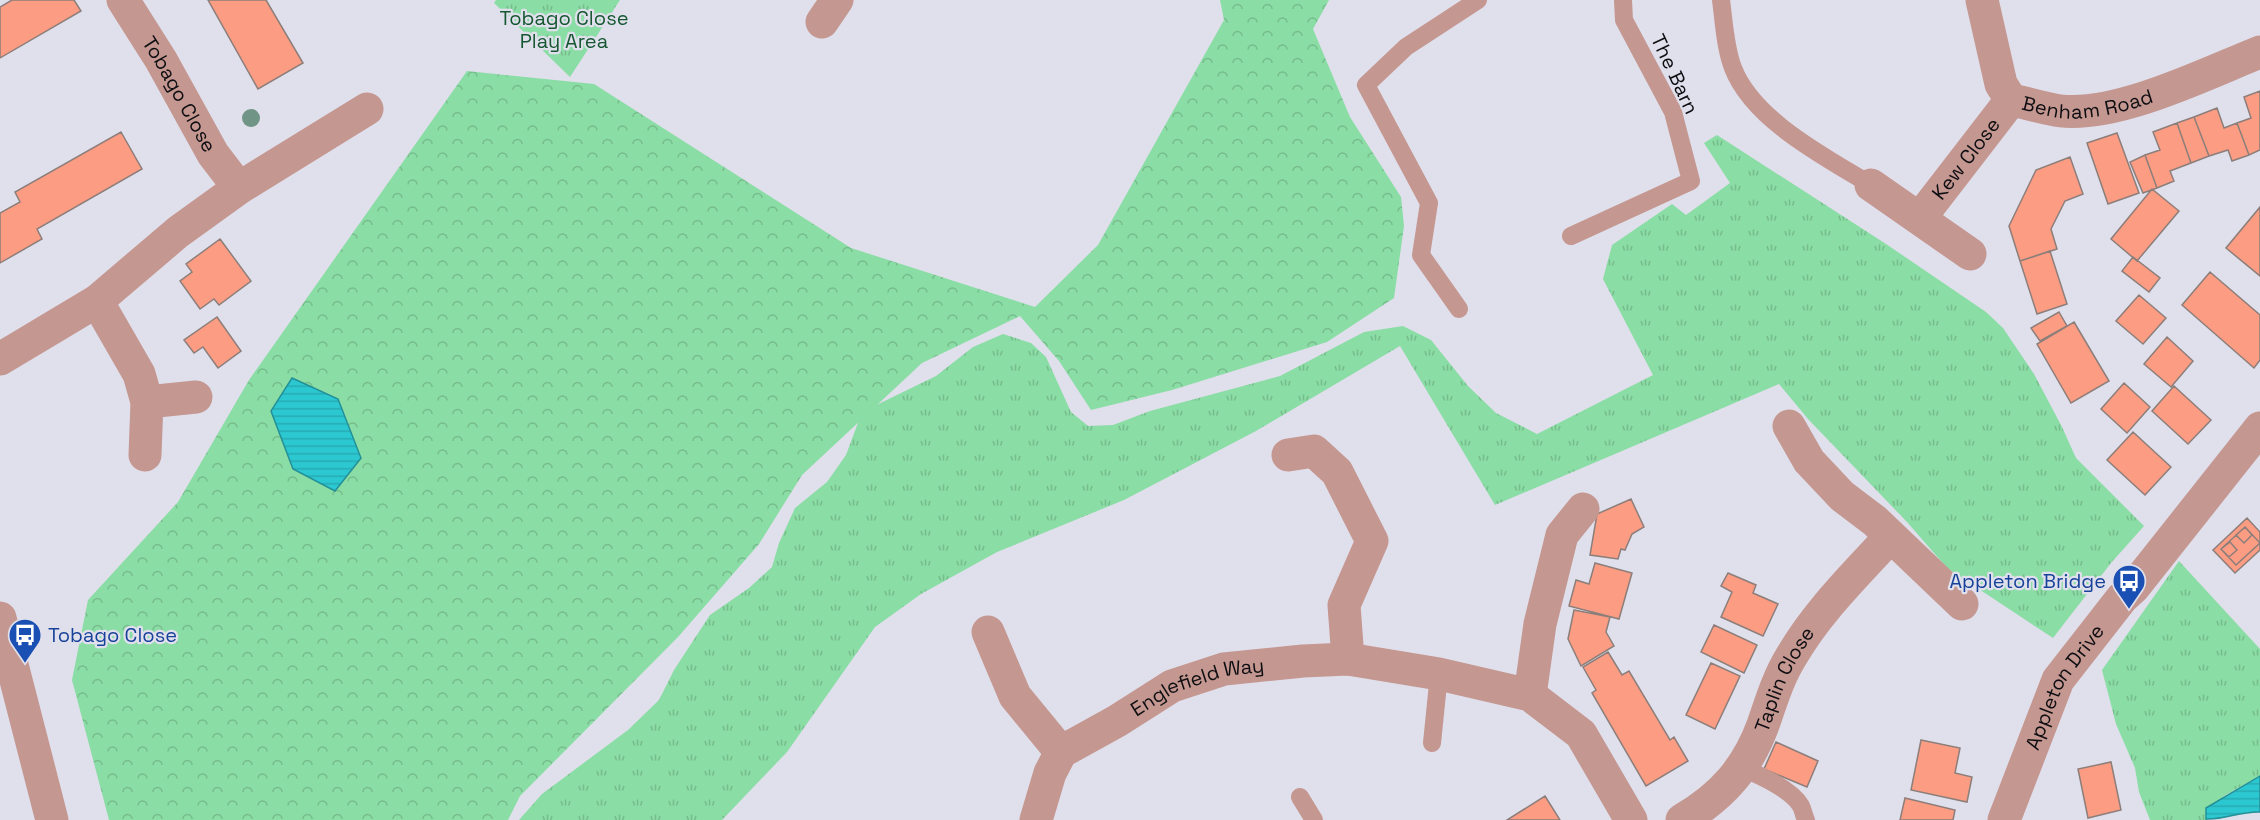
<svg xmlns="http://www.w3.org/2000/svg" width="2260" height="820" font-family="'Space Grotesk',sans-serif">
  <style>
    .grass { fill: url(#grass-tufts) }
    .forest { fill: url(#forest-crowns) }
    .water { fill: url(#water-rules); stroke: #239098; stroke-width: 1.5 }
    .building { fill: #fc9c82; stroke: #8c7e7a; stroke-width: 1.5 }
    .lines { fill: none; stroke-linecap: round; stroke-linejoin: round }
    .service { stroke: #c49790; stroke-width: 18 }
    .minor { stroke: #c49790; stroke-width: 33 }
    .tertiary { stroke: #c49790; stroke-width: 33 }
    .tree { fill: #709485 }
    .labels { text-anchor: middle; stroke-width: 4.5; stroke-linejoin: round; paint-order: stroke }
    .park-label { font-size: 20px; fill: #155731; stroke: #e0dfec }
    .street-label { font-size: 20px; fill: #0e0e12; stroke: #e0dfec }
    .transit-label { font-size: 20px; fill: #164399; stroke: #e0dfec; text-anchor: end }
  </style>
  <defs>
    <pattern id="grass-tufts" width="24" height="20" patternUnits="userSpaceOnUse" patternTransform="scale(1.5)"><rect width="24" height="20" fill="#8adda4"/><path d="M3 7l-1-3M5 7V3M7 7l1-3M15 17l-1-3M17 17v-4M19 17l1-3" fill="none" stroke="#76bc8c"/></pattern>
    <pattern id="forest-crowns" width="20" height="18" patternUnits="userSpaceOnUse" patternTransform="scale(1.5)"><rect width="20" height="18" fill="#8adda4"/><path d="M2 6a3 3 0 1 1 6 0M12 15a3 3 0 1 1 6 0" fill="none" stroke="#76bc8c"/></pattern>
    <pattern id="water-rules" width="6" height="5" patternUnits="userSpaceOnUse" patternTransform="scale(1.5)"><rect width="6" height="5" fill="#2cc8d2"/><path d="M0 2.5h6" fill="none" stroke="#26abb3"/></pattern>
  </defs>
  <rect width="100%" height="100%" fill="#e0dfec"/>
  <path class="grass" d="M496,0H620L570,77L494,3Z
    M1717,135L1886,244L1986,312L2003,328L2034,374L2062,427L2076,458L2144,526L2111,563L2053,638L1947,568L1907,522L1808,419L1779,384L1495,505L1400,346L1256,431L1124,500L997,552L921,594L875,627L787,752L722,820H519L542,794L628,730L659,700L674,670L710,615L749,588L772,567L779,543L795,508L827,482L846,455L862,412L936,376L973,347L1003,334L1031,343L1046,357L1071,412L1088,426L1113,425L1150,411L1280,376L1364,332L1403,326L1431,340L1468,386L1496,413L1537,434L1653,375L1603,279L1612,245L1672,204L1686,215L1730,183L1704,143Z
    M2179,561L2260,649V776L2224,796L2206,818L2208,820H2150L2139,792L2135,768L2116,724L2102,670Z"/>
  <path class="forest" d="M1220,0H1329L1313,29L1350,117L1401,197L1404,226L1394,298L1327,342L1172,390L1091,410L1059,361L1020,316L922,363L802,475L759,544L678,637L520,796L508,820H109L72,680L88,600L178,502L249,380L467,71L594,84L851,248L1035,307L1098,245L1224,20Z"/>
  <path class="water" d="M292,378L338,399L361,458L335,491L293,469L271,411Z
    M2260,776V812C2241,811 2224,820 2206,819V808Z"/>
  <path class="building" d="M12,0H74L81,11L0,58V7Z
    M208,0H266L303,63L258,89Z
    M2260,91V150L2249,155L2237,123L2251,118L2244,97Z
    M2217,108L2224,128L2237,123L2249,155L2232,161L2228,150L2209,156L2194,117Z
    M2194,117L2209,156L2191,163L2177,123Z
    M2177,123L2191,163L2170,171L2174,181L2157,188L2145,155L2160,150L2153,132Z
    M121,132L142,169L37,229L42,239L0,263V213L20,202L15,192Z
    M2117,133L2139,193L2108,204L2087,143Z
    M2145,155L2157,188L2143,193L2130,162Z
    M2070,157L2083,194L2065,201L2051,229L2057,249L2020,261L2009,226L2036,170Z
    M2152,189L2179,211L2137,261L2111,239Z
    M2260,207V276L2226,248Z
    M220,239L251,281L219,305L214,299L200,309L180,281L192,272L186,264Z
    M2050,251L2067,304L2037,314L2020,261Z
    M2133,257L2160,278L2149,292L2122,271Z
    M2210,272L2260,315V360L2254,368L2182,305Z
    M2139,295L2166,318L2143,344L2116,321Z
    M2059,312L2067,326L2040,341L2031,328Z
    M217,317L241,351L218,368L203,347L194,353L184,340Z
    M2074,322L2109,381L2071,403L2037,344Z
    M2167,337L2193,361L2171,387L2144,364Z
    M2124,383L2150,407L2127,433L2101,409Z
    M2174,386L2211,420L2188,444L2152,411Z
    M2133,432L2171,467L2145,495L2107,460Z
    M1631,499L1644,527L1632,534L1625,550L1621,549L1618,559L1590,555L1597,514Z
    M2247,518L2260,532V550L2235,573L2213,550Z
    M2245,527L2252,535L2244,543L2236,535Z
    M2245,527L2260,543L2236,565L2221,549Z
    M2230,542L2237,550L2229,557L2221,549Z
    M1595,563L1632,573L1619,619L1569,606L1576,580L1589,584Z
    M1728,573L1756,585L1753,593L1778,604L1763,636L1721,617L1732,592L1721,586Z
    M1574,610L1610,617L1606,632L1614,646L1581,666L1568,639Z
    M1714,625L1757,645L1744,673L1701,652Z
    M1608,652L1622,675L1629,671L1670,740L1674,737L1688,761L1646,786L1592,693L1596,690L1583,667Z
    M1711,663L1740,676L1715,729L1686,715Z
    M1921,740L1960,748L1955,773L1972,777L1967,802L1911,790Z
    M1776,742L1818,761L1807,787L1764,769Z
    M2111,762L2121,810L2088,818L2078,769Z
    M1545,796L1560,820H1507Z
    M1905,798L1955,810L1953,820H1900Z"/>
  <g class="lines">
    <path class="service" d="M1721,0C1724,22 1725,47 1733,68C1753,120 1825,157 1871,185
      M1571,236L1691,181L1673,112L1624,20L1623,0
      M1459,309L1421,255L1429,203L1366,85L1406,47L1478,0
      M1432,743L1439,674
      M1742,768C1760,775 1792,790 1801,806C1803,810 1804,816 1806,820
      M1300,797L1314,820"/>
    <g class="minor">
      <path id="s1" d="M123,0L161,60L213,154L239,188"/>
      <path id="s2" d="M1982,0L2001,84L2011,100C2028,103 2045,109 2061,111C2119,117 2205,74 2260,52"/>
      <path d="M822,22L837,0"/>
      <path d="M1871,185L1970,254"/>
      <path id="s3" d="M1920,218L2011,100"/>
      <path d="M97,301L139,374L147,402L145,455"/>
      <path d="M0,359L97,301L178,232L239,188L367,109"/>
      <path d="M147,402L196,397"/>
      <path d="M1789,426L1809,461L1842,496L1875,521L1962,604"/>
      <path d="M1288,455L1314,451L1337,472L1372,541L1344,605L1348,659"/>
      <path d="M988,632L1015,696L1061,752"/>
      <path d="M1530,695L1540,624L1562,535L1583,509"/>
      <path id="s4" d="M1036,820L1050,773L1061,752L1117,721L1172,686L1224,669L1303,661L1348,659L1439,674L1530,695L1581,734L1631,820"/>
      <path id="s5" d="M1682,820C1723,796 1747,768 1763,725C1771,702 1778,678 1791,657C1817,612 1855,575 1890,537"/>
      <path id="s6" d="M2004,820L2058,680L2122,598L2134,587L2260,428"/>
    </g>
    <path class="tertiary" d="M0,618L52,820"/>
  </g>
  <circle class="tree" cx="251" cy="118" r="9"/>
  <defs>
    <g id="bus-pin" transform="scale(1.725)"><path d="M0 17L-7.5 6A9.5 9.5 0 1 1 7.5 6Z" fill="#1a4fb4" stroke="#e0dfec"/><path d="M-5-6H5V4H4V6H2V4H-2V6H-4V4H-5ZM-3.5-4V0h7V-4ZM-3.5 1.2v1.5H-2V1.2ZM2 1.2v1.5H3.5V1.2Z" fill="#fff"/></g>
  </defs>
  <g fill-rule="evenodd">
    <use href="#bus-pin" x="2129" y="581"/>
    <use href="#bus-pin" x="25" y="635"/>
  </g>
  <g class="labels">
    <g class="park-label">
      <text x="564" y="25">Tobago Close<tspan x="564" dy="23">Play Area</tspan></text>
    </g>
    <g class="street-label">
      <text transform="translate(1675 74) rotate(65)" y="7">The Barn</text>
      <text dy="7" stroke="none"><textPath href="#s1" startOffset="110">Tobago Close</textPath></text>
      <text dy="7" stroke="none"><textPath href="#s2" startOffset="183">Benham Road</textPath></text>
      <text dy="7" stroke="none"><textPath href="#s3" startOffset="75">Kew Close</textPath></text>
      <text dy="7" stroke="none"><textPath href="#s5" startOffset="178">Taplin Close</textPath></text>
      <text dy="7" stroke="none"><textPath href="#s6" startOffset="147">Appleton Drive</textPath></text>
      <text dy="7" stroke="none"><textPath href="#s4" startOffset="226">Englefield Way</textPath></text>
    </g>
    <g class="transit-label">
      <text x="2106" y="588">Appleton Bridge</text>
      <text x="48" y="642" text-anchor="start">Tobago Close</text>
    </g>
  </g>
</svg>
